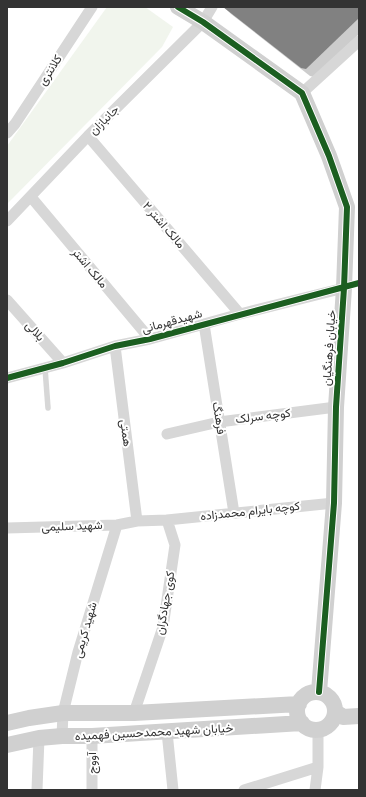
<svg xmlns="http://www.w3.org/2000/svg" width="366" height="797" font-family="'Exo 2',Vazirmatn,sans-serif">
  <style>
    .green { fill: #f1f5ed }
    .shadow { fill: #0003 }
    .building { fill: #818181 }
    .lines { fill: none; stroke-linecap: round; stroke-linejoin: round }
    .lane { stroke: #d7d7d7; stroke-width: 5.5 }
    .street { stroke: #d7d7d7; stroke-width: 11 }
    .secondary { stroke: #d0d0d0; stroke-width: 16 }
    .cycleway-casing { stroke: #fff; stroke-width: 8 }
    .cycleway { stroke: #1b5e20; stroke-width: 6 }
    .labels { text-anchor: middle; stroke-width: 4; stroke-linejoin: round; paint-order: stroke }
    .street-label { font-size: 12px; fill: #333; stroke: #fff }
  </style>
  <rect width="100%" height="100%" fill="#fff"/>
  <path class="green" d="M107,7H145L173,27L162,47L7,204V146Z"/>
  <path class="shadow" d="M224,7H359V34L314,77L310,76L231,14Z"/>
  <path class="building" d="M223,7H359V18L306,69L301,68Z"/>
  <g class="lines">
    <path class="lane" d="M45,368L48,408"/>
    <path class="street" d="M302,93L359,41
      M7,133L15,124L92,7
      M88,136L240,314
      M31,197L150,339
      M7,221L88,136L203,22L212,7
      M7,300L63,363
      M204,324L234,513
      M115,346L137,521
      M7,378L63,363L115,346L150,339L240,314L344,288
      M167,434L219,422L336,407
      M167,520L334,503
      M7,528L117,525L137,521L167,520L175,545L163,627L134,713
      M167,732L173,790
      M62,736L63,713L78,652L117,525
      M92,736V790
      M37,790L39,738
      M244,790L318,767
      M315,790L318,767V729"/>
    <path class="secondary" d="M178,7L203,22L302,93L329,156L347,207L344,288L336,407L334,503L319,692
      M297 711a19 19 0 1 1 38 0a19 19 0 1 1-38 0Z
      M336,712L343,717L359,716
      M7,723L29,718L63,713H134L299,704
      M7,745L39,738L62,736H92L302,723"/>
    <g class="cycleway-casing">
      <path id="cycleway" d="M178,7L203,22L302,93L329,156L347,207L344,288L336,407L334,503L319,692
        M7,378L63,363L115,346L150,339L359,283"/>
    </g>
    <use href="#cycleway" class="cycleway"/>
  </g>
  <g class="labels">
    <g class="street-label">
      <text transform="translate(50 70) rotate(-57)" y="4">کلانتری</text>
      <text transform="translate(104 120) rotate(-45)" y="4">جانبازان</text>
      <text transform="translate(164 225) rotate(49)" y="4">مالک اشتر ۲</text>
      <text transform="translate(90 268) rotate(50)" y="4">مالک اشتر</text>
      <text transform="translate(172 321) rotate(-15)" y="4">شهیدقهرمانی</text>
      <text transform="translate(35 331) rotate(48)" y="4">بلالی</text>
      <text transform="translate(329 348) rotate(-86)" y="4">خیابان فرهنگیان</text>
      <text transform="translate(263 416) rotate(-7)" y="4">کوچه سرلک</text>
      <text transform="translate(219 418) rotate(81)" y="4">فرهنگ</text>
      <text transform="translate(126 433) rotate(83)" y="4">همتی</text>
      <text transform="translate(250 511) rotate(-6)" y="4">کوچه بایرام محمدزاده</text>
      <text transform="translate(72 526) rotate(-2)" y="4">شهید سلیمی</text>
      <text transform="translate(165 603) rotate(-80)" y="4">کوی جهادگران</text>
      <text transform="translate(85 630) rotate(-74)" y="4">شهید کریمی</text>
      <text transform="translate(154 732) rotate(-3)" y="4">خیابان شهید محمدحسین فهمیده</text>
      <text transform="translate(92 763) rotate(-90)" y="4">آووج</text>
    </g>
  </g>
  <rect width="366" height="797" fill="none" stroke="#333333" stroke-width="16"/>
</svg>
